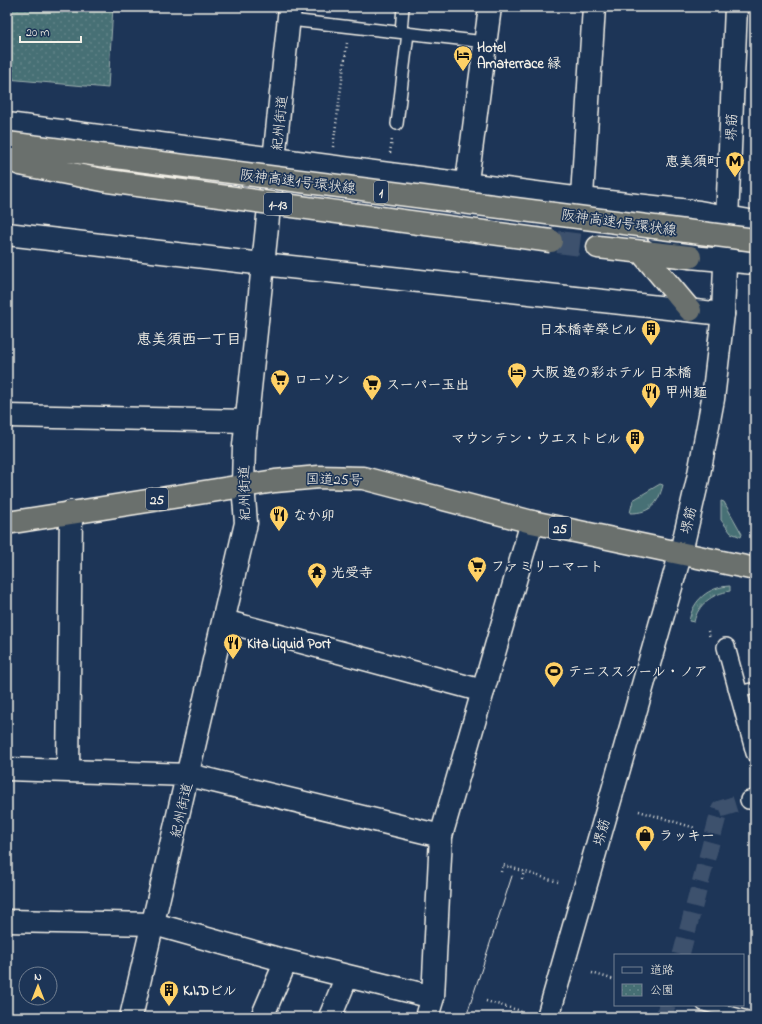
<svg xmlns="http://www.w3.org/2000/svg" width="762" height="1024" font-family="'Indie Flower','Klee One',sans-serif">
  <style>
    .grass { fill: url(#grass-tufts); stroke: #9db0ae }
    .park { fill: url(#park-dots); stroke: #9db0ae }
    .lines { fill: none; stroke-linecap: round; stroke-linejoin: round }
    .pedestrian-tunnel { stroke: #3d516d; stroke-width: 17; stroke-dasharray: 17 8; stroke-linecap: butt }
    .motorway-tunnel { stroke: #3d516d; stroke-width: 22; stroke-dasharray: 22 11; stroke-linecap: butt }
    .service-casing { stroke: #f4f1e8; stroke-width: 14 }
    .pedestrian-casing { stroke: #f4f1e8; stroke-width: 20 }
    .minor-casing { stroke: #f4f1e8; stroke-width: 25 }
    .tertiary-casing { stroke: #f4f1e8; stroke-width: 25 }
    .secondary-casing { stroke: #f4f1e8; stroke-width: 25 }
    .trunk-casing { stroke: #f4f1e8; stroke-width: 25 }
    .motorway-casing { stroke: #f4f1e8; stroke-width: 25 }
    .path { stroke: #f4f1e8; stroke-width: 2.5; stroke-dasharray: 1 3; stroke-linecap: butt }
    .service { stroke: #1d3557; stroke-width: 11 }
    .pedestrian { stroke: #1d3557; stroke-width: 17 }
    .minor { stroke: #1d3557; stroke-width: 22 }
    .tertiary { stroke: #1d3557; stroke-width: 22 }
    .secondary { stroke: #1d3557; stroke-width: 22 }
    .trunk { stroke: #6a706d; stroke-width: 22 }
    .motorway { stroke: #6a706d; stroke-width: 22 }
    .tram { stroke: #f4f1e8; stroke-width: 1 }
    .motorway-bridge-casing { stroke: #f4f1e8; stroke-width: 25; stroke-linecap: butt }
    .motorway-bridge { stroke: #6a706d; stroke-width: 22 }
    .labels { text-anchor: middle; stroke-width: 3.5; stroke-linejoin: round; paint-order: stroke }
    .shield { fill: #1d3557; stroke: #b4b9bc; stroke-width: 1 }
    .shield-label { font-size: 13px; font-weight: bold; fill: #f4f1e8 }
    .poi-label { font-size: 14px; font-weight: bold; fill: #f4f1e8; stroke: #1d3557; text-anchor: start }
    .street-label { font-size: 14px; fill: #f4f1e8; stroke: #1d3557 }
    .neighbourhood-label { font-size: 15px; font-weight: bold; fill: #f4f1e8; stroke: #1d3557 }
  </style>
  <defs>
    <pattern id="grass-tufts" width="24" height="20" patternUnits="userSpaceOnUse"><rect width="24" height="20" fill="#466f74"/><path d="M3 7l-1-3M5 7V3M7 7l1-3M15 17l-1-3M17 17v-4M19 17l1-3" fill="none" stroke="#618488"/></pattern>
    <pattern id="park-dots" width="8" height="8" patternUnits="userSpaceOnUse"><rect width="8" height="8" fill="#466f74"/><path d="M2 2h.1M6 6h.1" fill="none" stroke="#618488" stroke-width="1.8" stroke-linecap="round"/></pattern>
  </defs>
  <rect width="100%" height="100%" fill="#1d3557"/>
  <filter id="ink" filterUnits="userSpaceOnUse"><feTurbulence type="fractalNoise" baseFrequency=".025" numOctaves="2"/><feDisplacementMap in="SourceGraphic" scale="8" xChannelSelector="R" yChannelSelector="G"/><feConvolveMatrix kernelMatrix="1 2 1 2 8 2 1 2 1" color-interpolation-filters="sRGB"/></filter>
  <g filter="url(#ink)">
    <path class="grass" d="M660,484L663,485C658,504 651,513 630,513L633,500Z
      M721,501L724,502L742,534L741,537L731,533L721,520Z
      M730,586V591C712,594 698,604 694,622L689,621C693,600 708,587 730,586Z"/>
    <path class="park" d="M7,7H113L108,88L7,79Z"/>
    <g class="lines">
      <path class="pedestrian-tunnel" d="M681,955L720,809L749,800
        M664,1017L667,1005"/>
      <path class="motorway-tunnel" d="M558,242L598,247"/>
      <g class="service-casing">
        <path id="service" d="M290,20L485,42
          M401,32L403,7
          M397,124L408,33
          M738,692L751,689
          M703,1005L748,1017"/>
      </g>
      <g class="pedestrian-casing">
        <path id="pedestrian" d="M726,647L755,753
          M749,800L755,799"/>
      </g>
      <g class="minor-casing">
        <path id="minor" d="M7,124L582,199L699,212L755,222
          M657,232L671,235L685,242L690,257L755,263
          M7,234L263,264L723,314
          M7,416L247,421
          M68,770L71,512
          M7,921L154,924L286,961L433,997
          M262,1017L286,961
          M330,1017L347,976
          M427,1017L433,997L441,836L532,522"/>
      </g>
      <g class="tertiary-casing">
        <path id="tertiary" d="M465,196L490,7
          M581,212L594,7
          M224,621L483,691
          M7,769L189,775L441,836
          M131,1017L246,523L243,485L244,446L290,7
          M548,1017L681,552"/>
      </g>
      <g class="secondary-casing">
        <path id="secondary" d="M681,552L698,479L713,399L723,314L736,7"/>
      </g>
      <g class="trunk-casing">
        <path id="trunk" d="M7,523L275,481L319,477L363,478L532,522L755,569"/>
      </g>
      <g class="motorway-casing">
        <path id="motorway" d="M598,247L690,257
          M642,253L690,310"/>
      </g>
      <path class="path" d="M333,147L347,43
        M390,153L392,139
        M708,631L710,638
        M639,811L695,828
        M501,872L503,865L558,882
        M522,879L524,871
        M592,973L615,980
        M486,1001L521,1011"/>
      <use href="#service" class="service"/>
      <use href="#pedestrian" class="pedestrian"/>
      <use href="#minor" class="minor"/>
      <use href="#tertiary" class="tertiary"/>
      <use href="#secondary" class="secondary"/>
      <use href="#trunk" class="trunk"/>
      <use href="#motorway" class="motorway"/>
      <path class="tram" d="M466,1017L512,876"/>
      <g class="motorway-bridge-casing">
        <path id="motorway-bridge" d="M7,143L755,240
          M7,158L20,164L108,181L551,241"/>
      </g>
      <use href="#motorway-bridge" class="motorway-bridge"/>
    </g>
  </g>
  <defs>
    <g id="hotel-pin" transform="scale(1)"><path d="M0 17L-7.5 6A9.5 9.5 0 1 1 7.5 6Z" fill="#ffd166" stroke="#1d3557"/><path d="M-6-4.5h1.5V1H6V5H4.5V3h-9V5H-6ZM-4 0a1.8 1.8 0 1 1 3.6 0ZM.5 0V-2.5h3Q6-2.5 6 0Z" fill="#111"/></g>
    <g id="metro-pin" transform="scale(1)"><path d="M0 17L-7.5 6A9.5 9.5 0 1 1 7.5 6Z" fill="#ffd166" stroke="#1d3557"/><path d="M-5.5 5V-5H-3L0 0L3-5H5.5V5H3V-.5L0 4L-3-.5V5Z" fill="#111"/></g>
    <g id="building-pin" transform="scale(1)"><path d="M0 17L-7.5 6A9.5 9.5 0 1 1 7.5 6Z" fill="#ffd166" stroke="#1d3557"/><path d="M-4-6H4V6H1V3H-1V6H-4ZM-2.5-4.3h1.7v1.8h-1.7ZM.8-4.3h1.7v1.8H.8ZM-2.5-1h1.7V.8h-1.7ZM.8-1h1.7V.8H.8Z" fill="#111"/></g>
    <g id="supermarket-pin" transform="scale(1)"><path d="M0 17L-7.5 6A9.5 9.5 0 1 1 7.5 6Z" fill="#ffd166" stroke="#1d3557"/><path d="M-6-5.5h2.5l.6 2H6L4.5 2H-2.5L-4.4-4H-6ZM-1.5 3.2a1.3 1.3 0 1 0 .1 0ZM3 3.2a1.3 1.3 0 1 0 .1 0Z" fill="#111"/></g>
    <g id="restaurant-pin" transform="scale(1)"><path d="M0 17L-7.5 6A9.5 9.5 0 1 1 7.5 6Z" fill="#ffd166" stroke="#1d3557"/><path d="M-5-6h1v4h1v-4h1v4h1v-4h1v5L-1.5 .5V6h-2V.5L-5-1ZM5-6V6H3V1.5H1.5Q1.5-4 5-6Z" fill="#111"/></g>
    <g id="temple-pin" transform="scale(1)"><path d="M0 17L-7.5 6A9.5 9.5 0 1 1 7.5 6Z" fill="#ffd166" stroke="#1d3557"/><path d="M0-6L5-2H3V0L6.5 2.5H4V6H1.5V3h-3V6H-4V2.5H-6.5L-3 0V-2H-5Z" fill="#111"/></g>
    <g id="stadium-pin" transform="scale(1)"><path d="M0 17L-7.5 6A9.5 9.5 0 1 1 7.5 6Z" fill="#ffd166" stroke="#1d3557"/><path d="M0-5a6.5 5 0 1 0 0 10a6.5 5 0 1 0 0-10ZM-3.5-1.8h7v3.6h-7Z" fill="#111"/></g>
    <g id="shop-pin" transform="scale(1)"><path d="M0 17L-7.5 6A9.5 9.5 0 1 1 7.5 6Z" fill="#ffd166" stroke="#1d3557"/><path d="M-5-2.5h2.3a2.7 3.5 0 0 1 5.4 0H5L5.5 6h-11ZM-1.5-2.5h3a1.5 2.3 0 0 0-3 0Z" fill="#111"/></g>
  </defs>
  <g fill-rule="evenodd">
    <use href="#hotel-pin" x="463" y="55"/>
    <use href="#metro-pin" x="735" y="161"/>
    <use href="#building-pin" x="651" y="329"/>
    <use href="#hotel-pin" x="517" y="372"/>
    <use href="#supermarket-pin" x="280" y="379"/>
    <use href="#supermarket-pin" x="372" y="384"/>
    <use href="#restaurant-pin" x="651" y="392"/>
    <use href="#building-pin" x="635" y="438"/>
    <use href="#restaurant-pin" x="279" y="515"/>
    <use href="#supermarket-pin" x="477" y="566"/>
    <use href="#temple-pin" x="317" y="572"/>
    <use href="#restaurant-pin" x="233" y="643"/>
    <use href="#stadium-pin" x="554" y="671"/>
    <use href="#shop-pin" x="645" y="835"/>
    <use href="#building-pin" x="169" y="990"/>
  </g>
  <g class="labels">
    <g class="shield">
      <rect x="374" y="181" width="14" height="22" rx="3"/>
      <rect x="264" y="193" width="28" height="22" rx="3"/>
      <rect x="146" y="488" width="22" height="22" rx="3"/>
      <rect x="549" y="517" width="22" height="22" rx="3"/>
    </g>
    <g class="shield-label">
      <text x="381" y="197">1</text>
      <text x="278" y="209">1-13</text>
      <text x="157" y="504">25</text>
      <text x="560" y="533">25</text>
    </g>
    <g class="poi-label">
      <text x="477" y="52">Hotel<tspan x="477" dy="16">Amaterrace 縁</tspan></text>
      <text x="721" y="166" text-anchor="end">恵美須町</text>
      <text x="637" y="334" text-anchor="end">日本橋幸榮ビル</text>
      <text x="531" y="377">大阪 逸の彩ホテル 日本橋</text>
      <text x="294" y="384">ローソン</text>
      <text x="386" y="389">スーパー玉出</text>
      <text x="665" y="397">甲州麺</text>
      <text x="621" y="443" text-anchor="end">マウンテン・ウエストビル</text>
      <text x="293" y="520">なか卯</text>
      <text x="491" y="571">ファミリーマート</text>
      <text x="331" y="577">光受寺</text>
      <text x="247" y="648">Kita Liquid Port</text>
      <text x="568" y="676">テニススクール・ノア</text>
      <text x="659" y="840">ラッキー</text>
      <text x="183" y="995">K.I.Dビル</text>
    </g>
    <g class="street-label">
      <text transform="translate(279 123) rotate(-84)" y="5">紀州街道</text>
      <text transform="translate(731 127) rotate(-88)" y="5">堺筋</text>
      <text transform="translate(298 181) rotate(7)" y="5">阪神高速1号環状線</text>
      <text transform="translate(619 222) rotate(8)" y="5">阪神高速1号環状線</text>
      <text transform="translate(334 479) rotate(1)" y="5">国道25号</text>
      <text transform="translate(244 493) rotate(-91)" y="5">紀州街道</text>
      <text transform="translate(688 520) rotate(-76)" y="5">堺筋</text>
      <text transform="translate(181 810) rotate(-77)" y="5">紀州街道</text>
      <text transform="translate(601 832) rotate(-74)" y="5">堺筋</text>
    </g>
    <g class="neighbourhood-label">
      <text x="189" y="344">恵美須西一丁目</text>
    </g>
  </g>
  <rect width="762" height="1024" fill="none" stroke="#1d3557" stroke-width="24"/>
  <rect x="12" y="12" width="738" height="1000" fill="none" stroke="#f4f1e8" stroke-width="1.5" filter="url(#ink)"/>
  <rect x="614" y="954" width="130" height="52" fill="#1d3557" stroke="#738091"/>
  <rect x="622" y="967" width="20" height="6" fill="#1d3557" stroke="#738091"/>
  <text x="650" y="974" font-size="12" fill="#f4f1e8">道路</text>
  <rect x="622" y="984" width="20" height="12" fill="url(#park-dots)" stroke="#738091"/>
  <text x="650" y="994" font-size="12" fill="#f4f1e8">公園</text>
  <g transform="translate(38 986)"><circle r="19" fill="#1d3557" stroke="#738091"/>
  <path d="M0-3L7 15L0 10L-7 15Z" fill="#ffd166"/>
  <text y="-6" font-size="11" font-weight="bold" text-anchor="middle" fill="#f4f1e8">N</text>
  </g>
  <path d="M20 36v6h61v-6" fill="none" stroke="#f4f1e8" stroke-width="2"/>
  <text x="26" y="36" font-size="12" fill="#f4f1e8" stroke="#1d3557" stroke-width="3" paint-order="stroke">20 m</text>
</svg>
